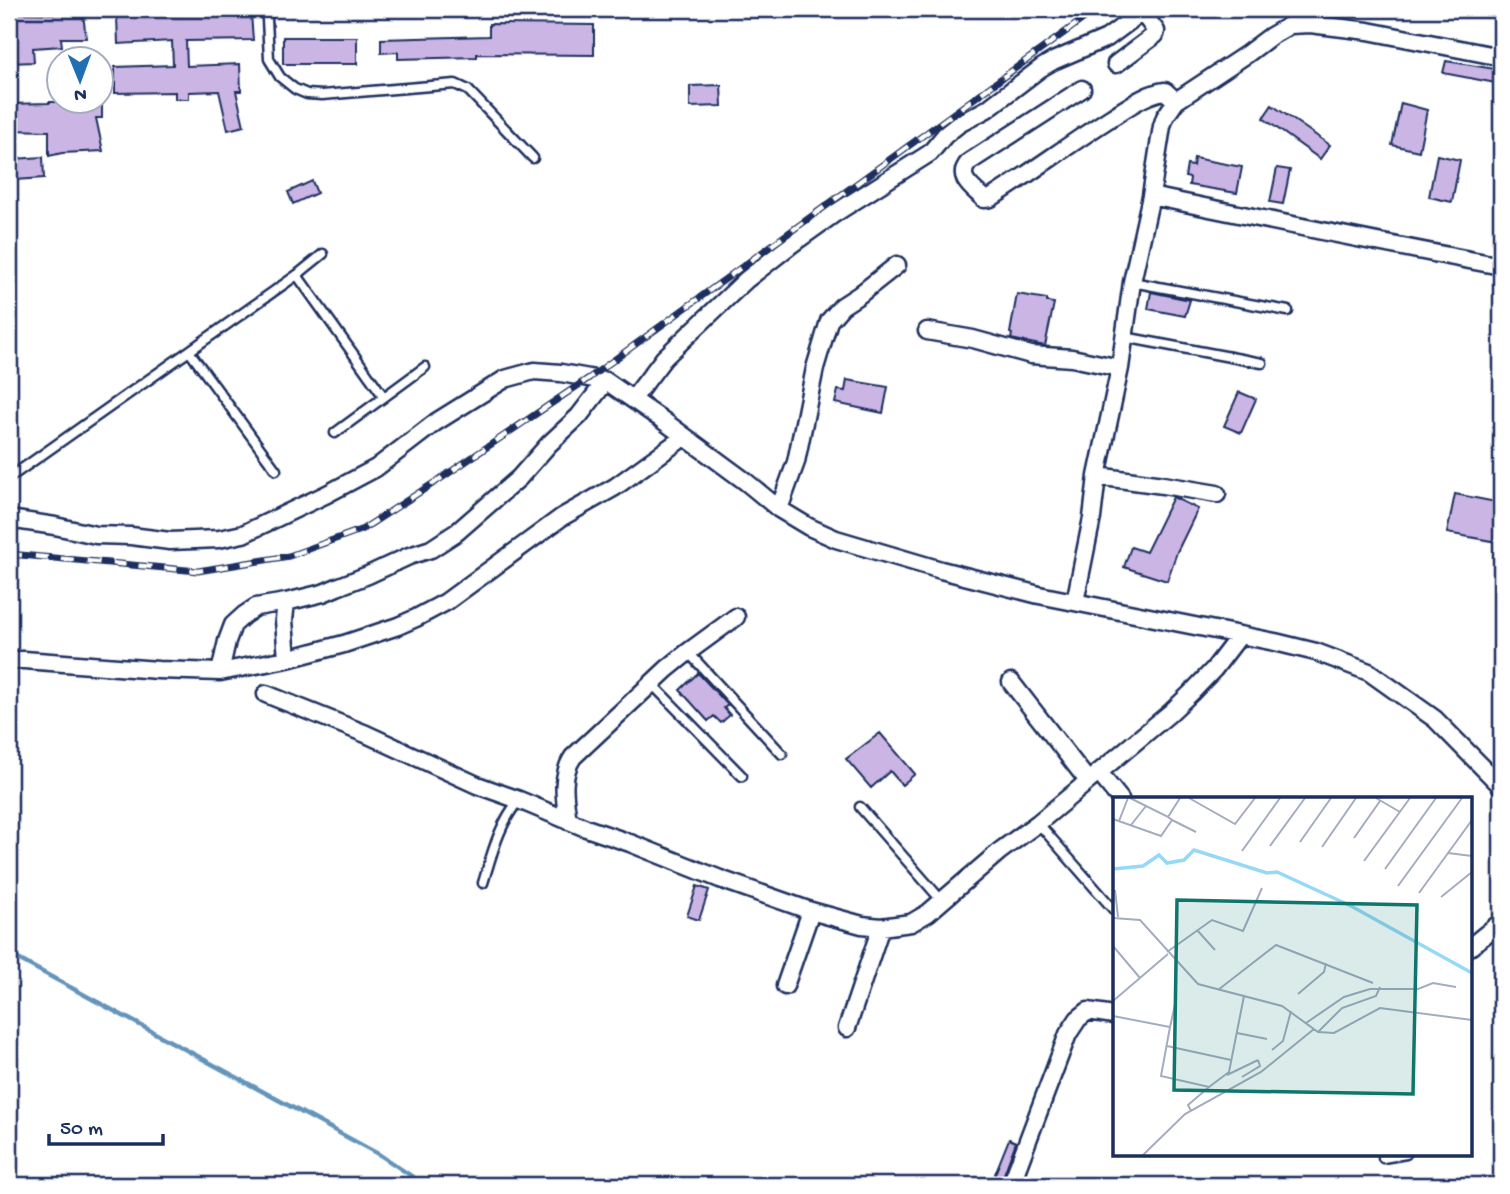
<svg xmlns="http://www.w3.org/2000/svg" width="1510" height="1194" font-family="'Gochi Hand',sans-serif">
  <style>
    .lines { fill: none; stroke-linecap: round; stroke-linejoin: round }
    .stream { stroke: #6594ba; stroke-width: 4.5 }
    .building { fill: #cbb5e5; stroke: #1b2f5e; stroke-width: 2 }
    .lane-casing { stroke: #1b2f5e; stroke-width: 13 }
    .street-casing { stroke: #1b2f5e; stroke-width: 21 }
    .lane { stroke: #fff; stroke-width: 8 }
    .street { stroke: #fff; stroke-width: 16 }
    .rail-casing { stroke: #1b2f5e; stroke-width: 7 }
    .rail { stroke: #fff; stroke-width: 4.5; stroke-dasharray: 13; stroke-linecap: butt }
    .inset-river { fill: none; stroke: #96d8f8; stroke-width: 3.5 }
    .inset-road { fill: none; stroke: #a4acbf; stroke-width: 2 }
    .view { fill: #0f766e; fill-opacity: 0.15; stroke: #0f766e; stroke-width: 3.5 }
    .inset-edge { fill: none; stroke: #1b2f5e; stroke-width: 3.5 }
  </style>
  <rect width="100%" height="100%" fill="#fff"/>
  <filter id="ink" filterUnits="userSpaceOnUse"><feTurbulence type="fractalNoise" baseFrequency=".0143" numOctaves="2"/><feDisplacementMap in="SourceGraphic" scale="14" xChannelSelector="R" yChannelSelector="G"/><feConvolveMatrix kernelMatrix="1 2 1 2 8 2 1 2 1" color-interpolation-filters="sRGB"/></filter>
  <g filter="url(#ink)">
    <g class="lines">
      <path class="stream" d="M9,954L380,1155L416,1179L429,1185"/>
    </g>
    <path class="building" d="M9,13L83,14L86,38H61L62,46L33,48L34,62L9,63L11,39H9Z
      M251,14L253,40L186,41L187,66L240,64L241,91H236L244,126L228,130L219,91L189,92V99H175V92L115,93V67L173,65L172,41L118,44L117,16Z
      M489,24L594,25V55L477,54V57L398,59V52L381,53V39L489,36Z
      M283,37H357V64H283Z
      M1446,61L1501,70V84L1443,73Z
      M721,85L722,106L690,107V86Z
      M49,102H102V118H96L103,151L62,153L49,156V131L9,130V104L49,103Z
      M1401,103L1427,110L1419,151L1392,145Z
      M1272,105L1330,145L1320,159L1263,118Z
      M1437,155L1460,160L1452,202L1429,197Z
      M43,157L44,178L15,180L14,159Z
      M1194,158L1242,167L1237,193L1189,185L1190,178L1185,177L1187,165L1193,166Z
      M1277,168L1290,170L1283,204L1270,202Z
      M312,181L317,193L293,204L288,192Z
      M1151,292L1190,300L1185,316L1148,309Z
      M1017,294L1047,299V302L1054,303L1045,346L1011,339L1012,334L1010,333Z
      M847,380L888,387L883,413L835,403L838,390L845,391Z
      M1239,392L1256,399L1241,433L1224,426Z
      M1455,494L1501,503V517L1497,542L1447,533Z
      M1173,497L1198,509L1177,552L1167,581L1124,567L1131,547L1146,552Z
      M698,673L728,705L724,708L730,715L721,723L714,716L708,721L680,690Z
      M880,733L915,774L902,785L890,771L871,788L846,759Z
      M697,886L709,890L699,920L687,916Z
      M1009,1139L1016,1142L1001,1182L993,1179Z"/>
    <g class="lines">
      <g class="lane-casing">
        <path id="lane" d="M264,9L267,19L269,59L280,77L295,89L307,94L322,95L455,84L468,90L533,158
          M297,275L384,397
          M1132,282L1288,311
          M1124,337L1262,363
          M189,351L276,470
          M335,433L425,367
          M9,478L297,275L323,254
          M688,652L782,754
          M652,684L742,776
          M860,807L942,901
          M1038,823L1114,910
          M483,883C492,854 499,824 519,800
          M1383,1158L1406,1154"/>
      </g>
      <g class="street-casing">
        <path id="street" d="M1116,64L1155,35L1156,31L1142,12
          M1082,89L969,162C955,178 973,188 984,199L991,198C1032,172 1071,143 1112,117C1128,107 1147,93 1165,91L1176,101
          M1151,196C1267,220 1384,244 1501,266
          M927,331L973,339L1031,355L1072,358L1120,368
          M633,399L664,358L746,280L792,244L834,214L930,153L945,135L959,124L987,109L1041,68L1053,61L1107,38L1146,9
          M1097,476L1163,485L1217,494
          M779,509L796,462L815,368L829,321L842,306L859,295L897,265
          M9,519L55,526L96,535L131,536L170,541L219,539L243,534L327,494L376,468L436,422L505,379L534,371L561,373L606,381L661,419L745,481L779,509L809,527L836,539L941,570L1039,595L1275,642L1316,652L1369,672L1435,719L1501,786
          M286,602L284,620L287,659
          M1075,602L1092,518L1097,476L1120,368L1132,282L1151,196L1162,126L1165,117L1176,101L1247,54L1271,36L1290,25L1310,24L1368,31L1501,57
          M9,660H24L158,670L220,672L287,659L344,644L398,626L416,618L446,602L562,517L615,487L684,437
          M220,672L227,641L233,625L244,615L256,607L286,602L323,593L337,587L368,575L409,556L431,549L457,532L519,478L549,444L579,416L606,381
          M1011,682L1088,781
          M266,694L366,734L477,785L519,800L586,828L630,843L720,879L811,911L862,925L881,927L911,923L928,913L1000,851L1038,823L1170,713L1191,693L1214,669L1240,635
          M1099,773L1120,799
          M568,821C565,800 560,776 573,757L667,669L688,652L736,617
          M1470,947L1501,922
          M785,986L811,911
          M847,1028L881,927
          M1011,1185L1068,1034L1078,1019L1088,1011L1114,1015"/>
      </g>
      <use href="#lane" class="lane"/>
      <use href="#street" class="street"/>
      <g class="rail-casing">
        <path id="rail" d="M9,554L198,571L289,556L363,529L440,479L589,378L1097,9"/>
      </g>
      <use href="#rail" class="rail"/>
    </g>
  </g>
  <g transform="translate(1113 797)">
    <rect width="359" height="359" fill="#fff"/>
    <path class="inset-river" d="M0,72L30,69L46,58L54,66L71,63L81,53L154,76L164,75L238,109L359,176"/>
    <path class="inset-road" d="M17,1L55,20L67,1M76,1L122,27L142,1M263,1L287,15M0,22L48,39L59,23L55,20M59,23L83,35M6,24L15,1M18,28L33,9M241,41L267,4M187,45L218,1M157,49L192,1M209,50L243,1M129,54L167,1M335,56L359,59M251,64L297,1M272,72L323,1M285,89L349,1M2,93L5,120M306,96L359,23M328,100L359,75M0,121L27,123L85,187L169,209L205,235L221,236L267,211L359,223M84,133L102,153M0,149L27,181M54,155L99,123L130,134L149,91M105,193L163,148L260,186M185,197L211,175L213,166M0,204L55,157M0,219L57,230L48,279L96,290L116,275L131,199M193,226L231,200L257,192H305L320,186L343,190M57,230L62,208M205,235L229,211L263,199L267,190M124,236L154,242M54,249L118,263M159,253L170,244L178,214M114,278L145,263M129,280L147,269L145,263M78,314L75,308L96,290M30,358L72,317L148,275L201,232"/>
    <path class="view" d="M64,103L304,108L300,297L61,293Z"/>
    <rect width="359" height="359" class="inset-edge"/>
  </g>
  <rect width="1510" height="1194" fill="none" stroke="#fff" stroke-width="35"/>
  <rect x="18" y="18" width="1475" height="1159" fill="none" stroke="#1b2f5e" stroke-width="2.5" filter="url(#ink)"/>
  <g transform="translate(80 80) rotate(179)"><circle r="33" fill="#ffffff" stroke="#a4acbf" stroke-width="2"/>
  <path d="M0-5L12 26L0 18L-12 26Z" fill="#1f6fb2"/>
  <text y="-10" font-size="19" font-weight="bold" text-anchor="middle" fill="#1b2f5e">N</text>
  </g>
  <path d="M49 1134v10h114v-10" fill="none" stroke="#1b2f5e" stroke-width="3.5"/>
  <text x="60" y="1134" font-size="21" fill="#1b2f5e" stroke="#ffffff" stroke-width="5" paint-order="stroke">50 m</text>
</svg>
